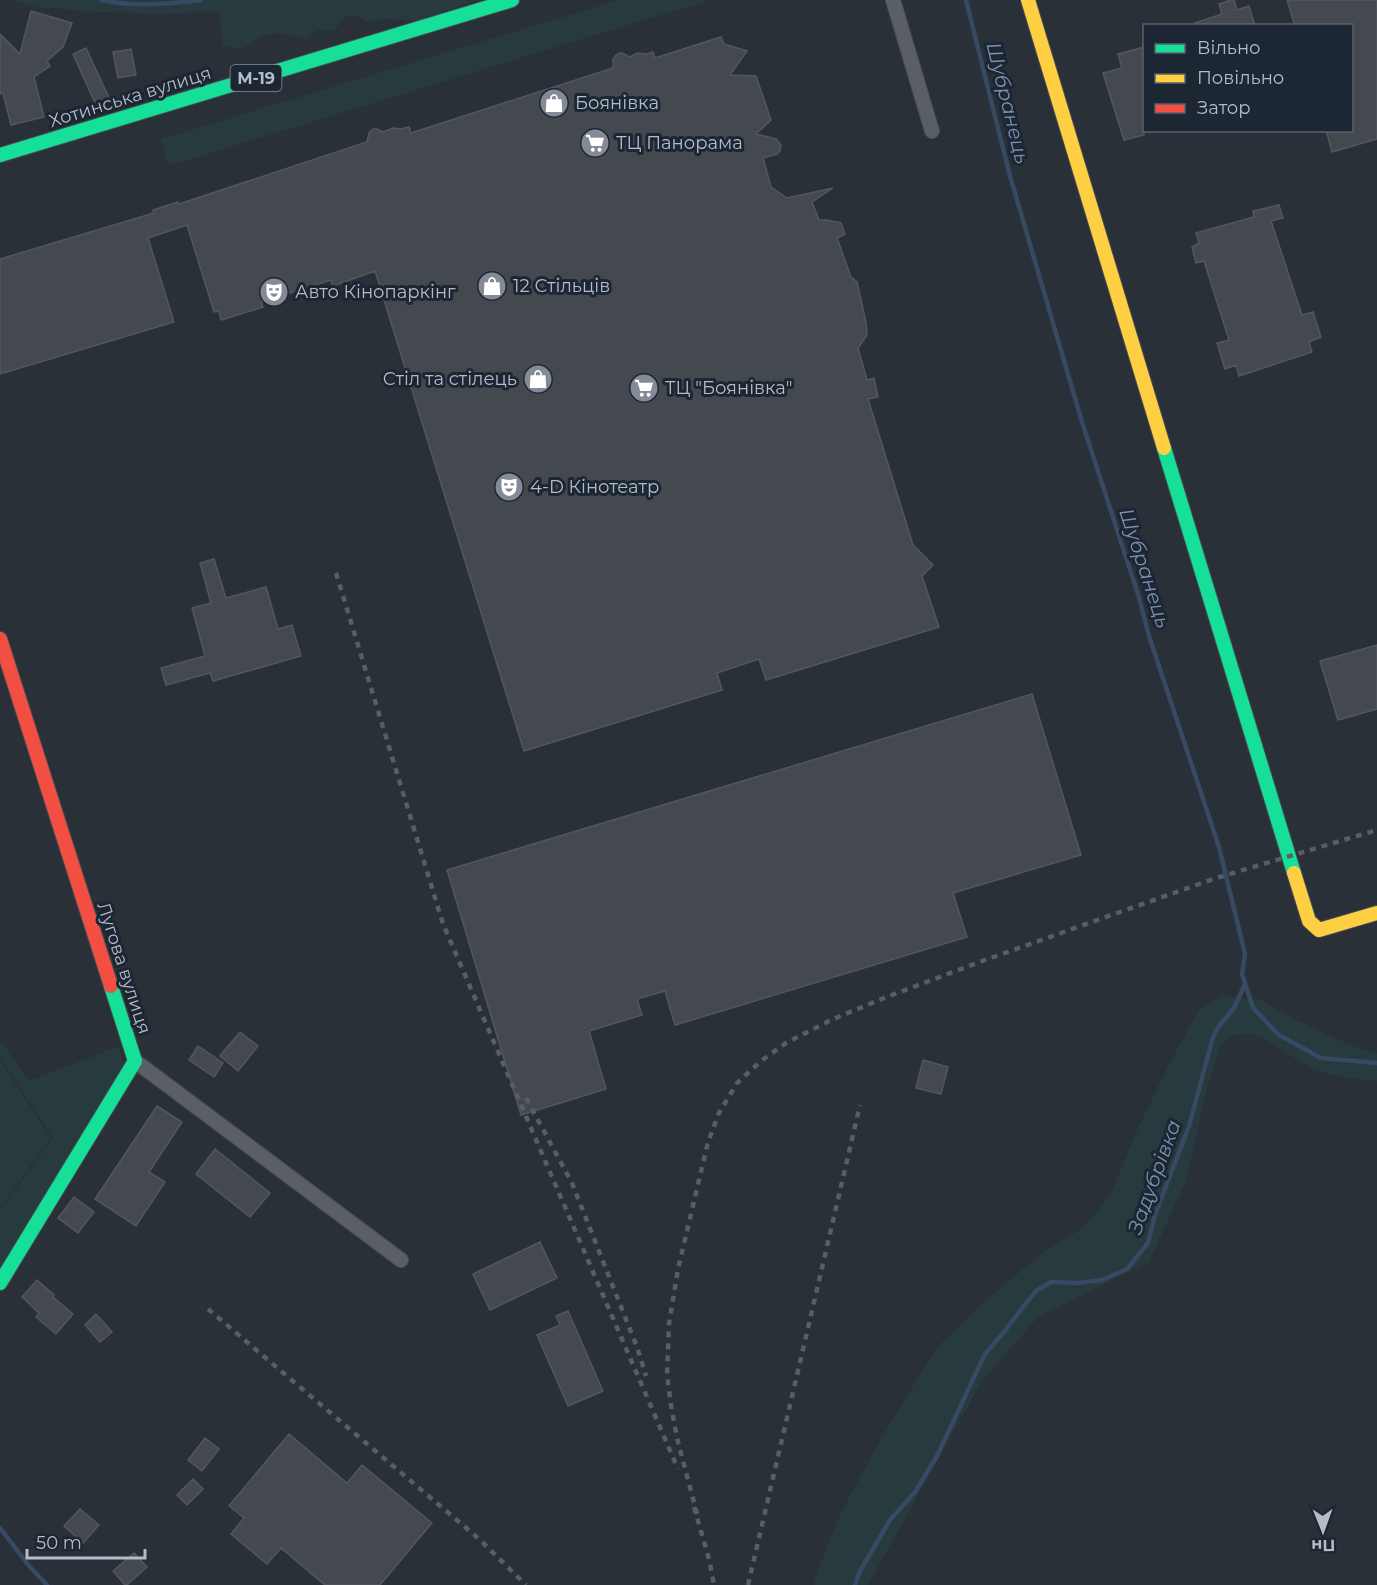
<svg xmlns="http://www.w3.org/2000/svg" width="1377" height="1585" font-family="Montserrat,sans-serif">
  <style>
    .green { fill: #273a3e }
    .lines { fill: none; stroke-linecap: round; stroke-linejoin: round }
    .stream { stroke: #384963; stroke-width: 4.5 }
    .building { fill: #444950; stroke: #52575f; stroke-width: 1.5 }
    .street-casing { stroke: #484c53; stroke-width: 16 }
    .fast-casing { stroke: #484c53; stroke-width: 16 }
    .slow-casing { stroke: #484c53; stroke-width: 16 }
    .jam-casing { stroke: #484c53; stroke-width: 16 }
    .street { stroke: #5a5e66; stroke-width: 14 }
    .fast { stroke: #16e098; stroke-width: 14 }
    .slow { stroke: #ffcf43; stroke-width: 14 }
    .jam { stroke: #f24e42; stroke-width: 14 }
    .rail { stroke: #595d64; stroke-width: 4.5; stroke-dasharray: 6 6; stroke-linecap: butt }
    .labels { text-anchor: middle; stroke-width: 6; stroke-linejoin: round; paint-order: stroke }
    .shield { fill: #1d2633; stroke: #878f9c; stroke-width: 1.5 }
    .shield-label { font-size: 16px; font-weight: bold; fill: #b4bcc9 }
    .street-label { font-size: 18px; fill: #b4bcc9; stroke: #1d2633 }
    .poi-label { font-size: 18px; fill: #b4bcc9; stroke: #1d2633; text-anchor: start }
    .water-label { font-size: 20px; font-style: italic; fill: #7c92b1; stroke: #1d2633 }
  </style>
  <rect width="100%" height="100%" fill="#2a3038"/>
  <path class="green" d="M12,0H477L417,21L393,19H379L368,22L357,16H346L340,24L333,30H318L307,39C291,34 270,30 255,40C250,42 248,47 243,48C237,49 229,46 223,45L219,12L157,14L113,12H90L58,8H38Z
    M619,0H710L168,166L161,139Z
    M1221,996L1261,1000L1294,1019L1348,1044L1377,1054V1081C1357,1079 1336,1078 1317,1070C1293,1061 1275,1040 1251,1034C1245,1033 1238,1035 1232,1035L1219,1049L1206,1092L1186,1181L1149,1262L1038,1317L982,1381L868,1585H814L815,1578L841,1512L883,1435L937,1347L994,1293L1049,1248L1083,1228L1110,1195L1138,1128L1168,1066L1199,1010Z
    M0,1040L29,1081L119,1046L124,1066L0,1271V1210L53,1138L0,1058Z
    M0,1060L51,1138L0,1208Z"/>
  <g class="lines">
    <path class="stream" d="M101,0C133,7 168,4 201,0
      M966,0L1010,176L1082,422L1138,594L1149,636L1219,847L1245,954L1242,974L1253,1008L1279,1035L1321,1058L1377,1063
      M0,1528L30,1567L47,1585
      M855,1585L860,1571L890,1520L915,1492L937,1456L985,1354L1004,1332L1023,1307L1036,1291L1051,1282L1077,1283L1102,1280L1127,1269L1148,1243L1155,1215L1189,1126L1213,1037L1219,1026L1234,1008L1245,984"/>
  </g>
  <path class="building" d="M1231,0H1234L1237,10L1249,6L1255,26H1196L1195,23L1222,14L1219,4Z
    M1287,0H1377V139L1332,152L1326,130H1352V26H1295Z
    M31,11L72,23L63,47L47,61L50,66L34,77L44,117L11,125L3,93L0,94V34L20,54Z
    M721,37L724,44L747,51L730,75L756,76L771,120L756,134L776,139L781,145L780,151L777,154L763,158L771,187L787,198L833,188L812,202L819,220H827L841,223L845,234L837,238L851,277L857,282L866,322L867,335L858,348L867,380L874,378L878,397L868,399L913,545L933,565L922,576L939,627L766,680L759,659L717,673L722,690L524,751L375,271L333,286L331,280L261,302L263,307L221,320L219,311L214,312L187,225L148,238L174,322L0,374V259L154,213L153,210L178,202L179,204L367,142L369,133L373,129H377L383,132L393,128L401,129L409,127L411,133L613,68V59L616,55L619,53H622L630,57L637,53L647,54L653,52L655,58Z
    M1144,47V135L1124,140L1103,73L1122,68L1118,54Z
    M86,48L110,100L96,105L73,54Z
    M131,49L136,75L118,78L113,52Z
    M1279,205L1283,218L1271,221L1302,315L1313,312L1321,337L1309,342L1312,352L1239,376L1236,365L1225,369L1217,343L1229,340L1204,261L1196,263L1192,247L1199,243L1196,233L1254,217L1253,211Z
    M214,559L226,598L266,587L278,629L292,625L301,656L213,681L210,673L166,685L161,668L205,656L192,608L211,603L200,563Z
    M1377,645V709L1338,720L1320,661Z
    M1032,694L1081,855L953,893L967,937L675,1025L665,991L637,999L642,1015L589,1031L606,1089L521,1115L447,870Z
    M240,1032L258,1046L238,1071L220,1056Z
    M198,1046L223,1063L214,1077L189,1060Z
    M923,1060L948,1067L941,1094L916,1088Z
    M157,1106L182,1122L149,1172L165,1182L136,1226L95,1199Z
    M215,1149L270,1193L250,1217L196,1174Z
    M74,1197L94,1212L78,1233L58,1218Z
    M540,1242L557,1278L490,1310L473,1274Z
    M37,1280L54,1295L53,1297L73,1314L56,1334L36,1317L39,1313L22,1297Z
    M568,1311L603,1391L568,1406L537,1335L560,1325L556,1316Z
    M96,1314L112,1332L100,1342L85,1325Z
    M289,1434L347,1483L362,1465L432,1523L380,1585H325L281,1548L267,1564L231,1534L244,1518L229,1506Z
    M205,1438L219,1449L202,1471L188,1460Z
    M193,1479L203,1489L187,1505L177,1495Z
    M80,1509L99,1525L83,1543L64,1526Z
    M134,1553L147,1567L127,1585H125L113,1571Z"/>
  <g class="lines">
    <g class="street-casing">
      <path id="street" d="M893,0L932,131
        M135,1061L401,1260"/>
    </g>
    <g class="fast-casing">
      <path id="fast" d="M0,155L512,0
        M1164,448L1294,873
        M0,1283L135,1061L111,986"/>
    </g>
    <g class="slow-casing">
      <path id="slow" d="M1028,0L1164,448
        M1294,873L1309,921L1319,930L1377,913"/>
    </g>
    <g class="jam-casing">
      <path id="jam" d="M0,639L111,986"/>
    </g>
    <use href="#street" class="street"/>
    <use href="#fast" class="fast"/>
    <use href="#slow" class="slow"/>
    <use href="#jam" class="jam"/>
    <path class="rail" d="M336,573L443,924L678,1469
      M526,1098L572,1183L637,1347L646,1376
      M208,1309L478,1538L526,1585
      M694,1507L709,1559L714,1585
      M697,1514L677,1438L671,1405L667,1375L669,1324L678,1269L708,1142L719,1113L737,1083L761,1061L786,1043L831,1020L884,998L985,960L1213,879L1377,830
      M748,1585L860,1105"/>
  </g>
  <defs>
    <g id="shop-disc" transform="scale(1.5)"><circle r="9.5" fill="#848b96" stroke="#1d2633"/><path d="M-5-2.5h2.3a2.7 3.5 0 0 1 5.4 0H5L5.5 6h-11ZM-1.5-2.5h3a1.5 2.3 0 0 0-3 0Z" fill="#fff"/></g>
    <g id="supermarket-disc" transform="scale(1.5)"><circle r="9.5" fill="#848b96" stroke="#1d2633"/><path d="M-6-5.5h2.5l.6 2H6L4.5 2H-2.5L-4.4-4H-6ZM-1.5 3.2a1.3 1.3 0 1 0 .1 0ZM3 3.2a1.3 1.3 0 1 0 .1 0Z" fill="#fff"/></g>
    <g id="theatre-disc" transform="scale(1.5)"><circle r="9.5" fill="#848b96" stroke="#1d2633"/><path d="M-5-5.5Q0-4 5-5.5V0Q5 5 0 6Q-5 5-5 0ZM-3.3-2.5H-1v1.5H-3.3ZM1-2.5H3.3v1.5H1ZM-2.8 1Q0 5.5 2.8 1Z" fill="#fff"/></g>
  </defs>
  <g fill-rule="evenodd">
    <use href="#shop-disc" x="554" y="103"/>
    <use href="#supermarket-disc" x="595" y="143"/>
    <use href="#shop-disc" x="492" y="286"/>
    <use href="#theatre-disc" x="274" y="292"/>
    <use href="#shop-disc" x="538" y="379"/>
    <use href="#supermarket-disc" x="644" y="388"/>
    <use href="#theatre-disc" x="509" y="487"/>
  </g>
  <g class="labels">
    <rect class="shield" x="230.5" y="65" width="51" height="26" rx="4.5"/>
    <g class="shield-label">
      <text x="256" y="84">М-19</text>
    </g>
    <g class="street-label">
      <text transform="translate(130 97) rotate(-17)" y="6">Хотинська вулиця</text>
      <text transform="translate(124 968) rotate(72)" y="6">Лугова вулиця</text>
    </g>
    <g class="poi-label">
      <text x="575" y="109">Боянівка</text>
      <text x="616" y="149">ТЦ Панорама</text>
      <text x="513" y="292">12 Стільців</text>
      <text x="295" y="298">Авто Кінопаркінг</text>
      <text x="517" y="385" text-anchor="end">Стіл та стілець</text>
      <text x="665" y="394">ТЦ "Боянівка"</text>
      <text x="530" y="493">4-D Кінотеатр</text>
    </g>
    <g class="water-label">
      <text transform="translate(1008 103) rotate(76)" y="7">Шубранець</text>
      <text transform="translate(1145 568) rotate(72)" y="7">Шубранець</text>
      <text transform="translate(1154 1177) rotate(-70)" y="7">Задубрівка</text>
    </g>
  </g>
  <rect x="1143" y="24" width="210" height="108" fill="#1d2633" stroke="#59626f" stroke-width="1.5"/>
  <rect x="1155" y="44" width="30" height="9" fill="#16e098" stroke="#59626f" stroke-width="1.5"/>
  <text x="1197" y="54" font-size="18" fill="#b4bcc9">Вільно</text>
  <rect x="1155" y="74" width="30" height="9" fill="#ffcf43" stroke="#59626f" stroke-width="1.5"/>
  <text x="1197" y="84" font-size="18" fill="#b4bcc9">Повільно</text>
  <rect x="1155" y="104" width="30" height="9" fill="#f24e42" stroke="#59626f" stroke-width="1.5"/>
  <text x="1197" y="114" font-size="18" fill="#b4bcc9">Затор</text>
  <g transform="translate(1323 1531) rotate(179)" stroke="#1d2633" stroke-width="4.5" paint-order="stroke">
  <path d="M0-4.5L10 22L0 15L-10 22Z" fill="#b4bcc9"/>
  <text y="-9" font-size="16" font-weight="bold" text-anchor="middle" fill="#b4bcc9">Пн</text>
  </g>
  <path d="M27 1549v9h118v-9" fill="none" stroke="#b4bcc9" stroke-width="3"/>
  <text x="36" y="1549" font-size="18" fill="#b4bcc9" stroke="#1d2633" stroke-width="4.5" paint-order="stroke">50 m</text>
</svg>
